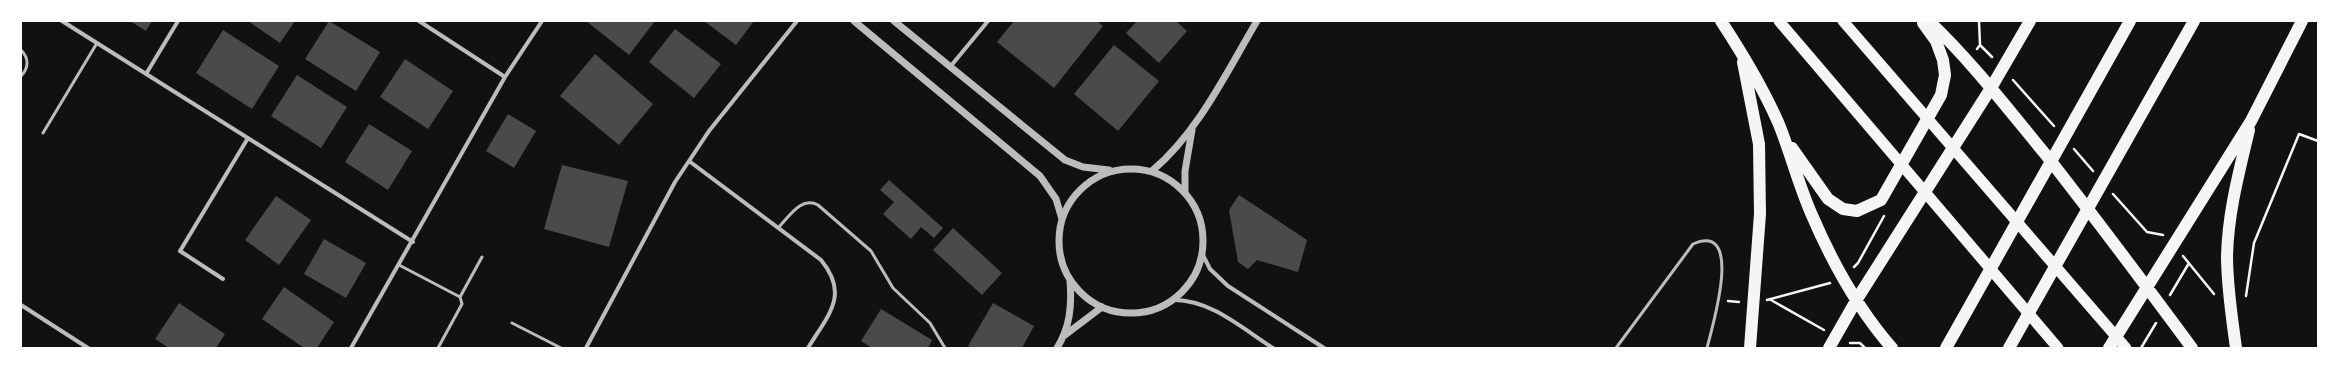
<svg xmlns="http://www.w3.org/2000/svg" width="2339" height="369" font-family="Literata,serif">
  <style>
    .building { fill: #4a4a4a }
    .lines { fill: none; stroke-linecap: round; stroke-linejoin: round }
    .path { stroke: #f5f5f5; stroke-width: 2.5 }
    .service { stroke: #bcbcbc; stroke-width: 3 }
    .minor { stroke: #bcbcbc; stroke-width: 4 }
    .tertiary { stroke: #bcbcbc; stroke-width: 7 }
    .trunk { stroke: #f5f5f5; stroke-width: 11 }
    .motorway { stroke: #f5f5f5; stroke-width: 12 }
  </style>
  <rect width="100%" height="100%" fill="#111"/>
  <path class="building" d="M130,21H152L146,31Z
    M248,21H295L280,43Z
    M329,21L380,52L356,91L305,59Z
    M586,21H655L629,55Z
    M704,21H754L736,45Z
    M1014,21H1097L1103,26L1054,88L997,42Z
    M1137,21H1176L1187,31L1159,63L1126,33Z
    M675,29L721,64L694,98L649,62Z
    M223,30L279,66L252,109L196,73Z
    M1114,45L1159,81L1118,131L1074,94Z
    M595,54L653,104L619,145L560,96Z
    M405,59L453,91L428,129L380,97Z
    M297,75L347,107L321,148L271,116Z
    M508,114L536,131L514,168L486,151Z
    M369,124L412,151L388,190L345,162Z
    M562,165L628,181L609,247L544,229Z
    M889,180L943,228L934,238L921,227L911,239L883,214L894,202L880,190Z
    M1239,195L1307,240L1298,272L1257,260L1248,269L1238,262L1229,210Z
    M276,196L311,220L279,265L245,240Z
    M953,228L1002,273L982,295L933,250Z
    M324,239L366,263L346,298L304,274Z
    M284,287L334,322L317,348H304L262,319Z
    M179,303L225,334L216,348H169L155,339Z
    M993,303L1034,326L1022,348H972L968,346Z
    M881,309L932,340L928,348H872L861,341Z"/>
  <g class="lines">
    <path class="path" d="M1980,45L1992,57
      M1977,49L1980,45L1979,21
      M2013,80L2054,126
      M2074,149L2093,171
      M2113,194L2147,232L2163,235
      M2183,256L2214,294
      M1854,267L1858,263L1884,216
      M2170,295L2189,263
      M2246,296L2254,243L2299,134L2318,141
      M1767,300L1830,283
      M1771,300L1824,330
      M1728,301L1739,302
      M1850,343H1860L1865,348
      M2141,348L2156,323"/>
    <path class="service" d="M21,50C29,58 29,68 21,76
      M43,133L97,43
      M778,228C789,217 801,196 818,205L871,251L893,288L930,323L945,348
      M399,265L460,297
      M512,323L561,348
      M438,348L462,304L460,297L482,257
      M1616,348L1693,244C1745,221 1712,327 1707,348"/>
    <path class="minor" d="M62,21L413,242
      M419,21L505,77
      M950,67L988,21
      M146,74L178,21
      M689,161L821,260C850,295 828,315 808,348
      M1202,253L1210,269L1228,286L1324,348
      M223,279L180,251L248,138
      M1173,300C1210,299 1243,329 1273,348
      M21,305L88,348
      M351,348L505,77L542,21
      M586,348L675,182L709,131L797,21"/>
    <path class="tertiary" d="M854,21L1040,176L1056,199L1062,219
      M894,21L1065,160L1083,167L1109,170
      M1059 241a72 72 0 1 1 144 0a72 72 0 1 1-144 0Z
      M1152,171C1199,131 1226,73 1257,21
      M1185,193V171L1192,130
      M1065,335L1102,307
      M1057,348C1070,327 1072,306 1070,281"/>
    <path class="trunk" d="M1779,21L2058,348
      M1843,21L2126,348"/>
    <path class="motorway" d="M1721,21C1742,53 1762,86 1778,122C1790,151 1798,183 1811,213C1831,260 1858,309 1892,348
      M1929,21C1972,62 2008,109 2046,155C2096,219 2144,283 2192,348
      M1743,62L1759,144L1760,214L1750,348
      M1792,148L1828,199L1843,209L1857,211L1881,200L1941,95L1945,75L1943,60L1936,41L1923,23
      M1829,348L1857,299L1991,88L2030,21
      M1946,348L2130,21
      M2009,348L2194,21
      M2109,348L2251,121L2302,21
      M2236,348C2232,318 2227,287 2227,256C2228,213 2239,172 2249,130"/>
  </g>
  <rect width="2339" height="369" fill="none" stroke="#ffffff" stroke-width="44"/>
</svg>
